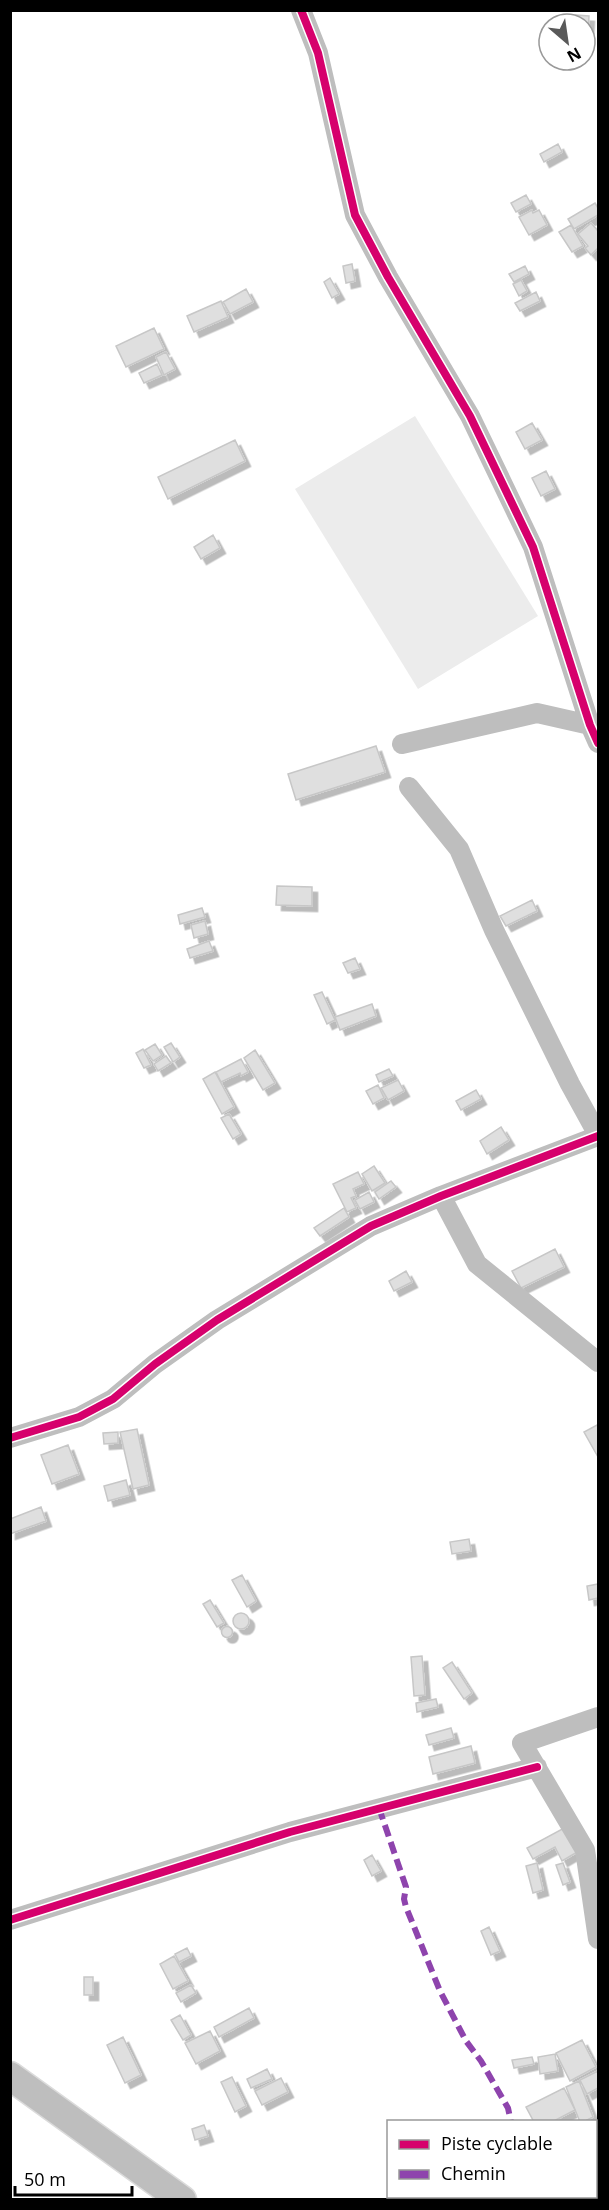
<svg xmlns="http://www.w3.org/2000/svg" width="609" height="2210" font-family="'Open Sans',sans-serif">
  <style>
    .green { fill: #ececec }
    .building { fill: #dfdfdf; stroke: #c7c7c7; stroke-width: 1.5; filter: url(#shadow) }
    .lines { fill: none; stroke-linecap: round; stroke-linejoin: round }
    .highway-casing { stroke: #dbdbdb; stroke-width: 31 }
    .minor { stroke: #bebebe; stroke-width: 20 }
    .highway { stroke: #bebebe; stroke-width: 28 }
    .quiet { stroke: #8e44ad; stroke-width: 6; stroke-dasharray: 12 6; stroke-linecap: butt }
    .cycleway-casing { stroke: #fff; stroke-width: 11 }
    .cycleway { stroke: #d6006c; stroke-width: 8 }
  </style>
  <defs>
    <filter id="shadow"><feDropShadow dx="5.5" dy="5.5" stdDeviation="0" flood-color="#0004"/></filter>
  </defs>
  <rect width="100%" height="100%" fill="#fff"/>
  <path class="green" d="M415,416L538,616L418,689L295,489Z"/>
  <path class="building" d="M576,15L589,16L588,35H585V24H575Z
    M558,144L562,152L544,162L540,154Z
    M526,195L531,204L516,212L511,203Z
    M595,203L598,208V215L574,229L568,219Z
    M532,210L533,213L539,210L547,225L529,235L519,217Z
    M591,223L598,231V248L591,255L585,248L588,246L578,234Z
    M571,225L583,246L572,252L559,232Z
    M352,264L355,281L346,283L343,266Z
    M525,266L529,274L514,282L509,274Z
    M330,278L339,294L332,298L324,282Z
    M521,280L527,291L519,296L513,284Z
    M246,289L253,302L230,314L223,302Z
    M536,292L540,301L520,311L515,303Z
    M221,301L228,317L194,332L187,316Z
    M154,328L164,349L126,367L116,346Z
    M166,352L175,369L164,375L156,357Z
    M157,364L162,375L144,383L139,373Z
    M532,423L542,440L525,449L516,432Z
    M235,440L245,461L168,499L158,477Z
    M546,471L555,489L541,496L532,478Z
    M213,535L220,548L201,559L194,547Z
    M376,746L385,772L296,800L288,774Z
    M277,886L312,887V906L276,905Z
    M532,900L537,911L506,926L500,916Z
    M202,908L205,917L180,924L178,915Z
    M205,921L208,934L194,938L191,925Z
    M209,941L213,951L190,958L187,949Z
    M355,958L360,969L348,973L343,963Z
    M322,992L335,1020L327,1024L314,995Z
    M372,1004L376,1016L340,1030L335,1017Z
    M171,1043L180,1057L173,1062L164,1047Z
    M155,1044L162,1055L153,1061L145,1050Z
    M143,1049L151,1065L144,1068L136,1053Z
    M255,1050L275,1083L263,1090L244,1058Z
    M166,1056L171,1063L158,1071L154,1064Z
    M241,1059L248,1072L241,1076L240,1073L221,1082L216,1072Z
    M389,1069L393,1076L379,1082L376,1075Z
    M215,1072L234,1107L222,1114L203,1079Z
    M398,1080L404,1091L388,1100L381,1088Z
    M378,1085L384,1098L373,1104L366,1091Z
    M476,1090L481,1099L461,1110L456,1101Z
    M229,1114L241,1134L233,1139L221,1118Z
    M501,1127L509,1140L487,1154L480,1141Z
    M374,1166L385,1183L372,1191L362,1174Z
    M358,1172L364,1184L353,1189L356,1196L351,1198L356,1208L347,1212L333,1184Z
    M391,1181L396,1187L379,1199L375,1192Z
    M369,1192L374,1202L360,1209L355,1200Z
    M344,1208L349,1217L320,1236L314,1228Z
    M555,1249L564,1267L521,1288L512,1271Z
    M406,1271L412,1282L394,1291L389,1281Z
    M597,1425L598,1427V1457L584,1432Z
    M137,1429L149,1485L133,1489L120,1432Z
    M118,1432V1443L104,1444L103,1433Z
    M68,1445L79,1474L52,1484L41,1455Z
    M126,1480L130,1495L108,1501L104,1486Z
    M41,1507L46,1521L10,1534V1519Z
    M469,1539L471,1551L452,1554L450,1542Z
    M242,1575L256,1601L247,1607L232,1580Z
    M598,1584V1598L589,1600L587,1586Z
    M210,1600L224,1623L217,1627L203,1604Z
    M233 1621a8 8 0 1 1 16 0a8 8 0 1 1-16 0Z
    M221.5 1632a5.5 5.5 0 1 1 11 0a5.5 5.5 0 1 1-11 0Z
    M422,1656L425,1695L414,1696L411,1657Z
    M452,1662L472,1693L464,1699L443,1668Z
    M436,1699L438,1707L417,1712L416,1703Z
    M451,1728L454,1738L429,1745L426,1735Z
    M471,1746L475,1763L433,1774L429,1757Z
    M566,1827L579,1851L562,1861L555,1847L533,1859L527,1848Z
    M372,1855L381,1871L372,1876L364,1860Z
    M537,1863L543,1890L533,1893L526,1866Z
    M563,1863L570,1882L563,1885L556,1865Z
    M489,1927L500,1951L491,1955L481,1931Z
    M187,1948L191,1956L179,1962L175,1954Z
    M174,1956L188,1981L173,1989L160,1964Z
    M84,1977H93V1995H84Z
    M191,1985L196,1993L181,2002L176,1993Z
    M249,2008L254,2018L219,2037L214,2027Z
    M180,2015L191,2035L183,2040L171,2020Z
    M210,2031L220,2051L196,2064L185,2043Z
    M123,2037L141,2075L125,2083L107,2045Z
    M582,2040L596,2067L570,2081L556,2053Z
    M555,2054L558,2071L540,2074L538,2057Z
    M532,2057L534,2064L514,2068L512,2060Z
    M267,2069L272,2079L251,2088L247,2079Z
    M598,2071V2088L587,2094L580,2080Z
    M232,2077L246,2106L235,2112L221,2082Z
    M281,2078L288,2092L262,2105L255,2091Z
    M579,2081L593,2117L583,2122H580L566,2087Z
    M564,2088L575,2110L552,2122H534L526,2107Z
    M204,2125L208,2136L195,2140L192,2129Z"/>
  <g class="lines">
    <g class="highway-casing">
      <path id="highway" d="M10,2076L182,2200"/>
    </g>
    <path class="minor" d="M301,10L318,53L355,215L388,277L470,416L533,547L590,725L598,743
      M402,744L537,713L590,725
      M409,787L459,849L494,930L570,1084L598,1135
      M441,1196L477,1264L598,1362
      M10,1438L79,1417L113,1399L155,1364L217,1320L371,1226L441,1196L598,1136
      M598,1717L522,1743L585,1850L598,1939
      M10,1920L290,1832L537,1767"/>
    <use href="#highway" class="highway"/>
    <path class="quiet" d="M379,1808L406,1887L404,1899L406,1907L440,1991L466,2041L481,2061L508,2108L511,2122
      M539,2196L541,2200"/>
    <g class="cycleway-casing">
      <path id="cycleway" d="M301,10L318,53L355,215L388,277L470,416L533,547L590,725L598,743
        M10,1438L79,1417L113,1399L155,1364L217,1320L371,1226L441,1196L598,1136
        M10,1920L290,1832L537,1767"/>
    </g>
    <use href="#cycleway" class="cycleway"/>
  </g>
  <rect width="609" height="2210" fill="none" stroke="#000000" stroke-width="24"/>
  <rect x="387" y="2120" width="210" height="78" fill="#ffffff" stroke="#999999" stroke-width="1.5"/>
  <rect x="399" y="2140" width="30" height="9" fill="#d6006c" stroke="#999999" stroke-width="1.5"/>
  <text x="441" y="2150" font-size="18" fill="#000000">Piste cyclable</text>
  <rect x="399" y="2170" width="30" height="9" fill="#8e44ad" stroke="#999999" stroke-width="1.5"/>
  <text x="441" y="2180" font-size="18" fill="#000000">Chemin</text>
  <g transform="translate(567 42) rotate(151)"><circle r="28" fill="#ffffff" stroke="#999999" stroke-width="1.5"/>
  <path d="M0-4.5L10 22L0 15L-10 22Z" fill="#595959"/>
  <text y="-9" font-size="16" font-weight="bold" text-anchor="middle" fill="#000000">N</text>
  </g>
  <path d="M15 2186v9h117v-9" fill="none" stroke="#000000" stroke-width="3"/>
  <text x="24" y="2186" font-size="18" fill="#000000" stroke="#ffffff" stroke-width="4.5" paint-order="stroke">50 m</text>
</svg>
